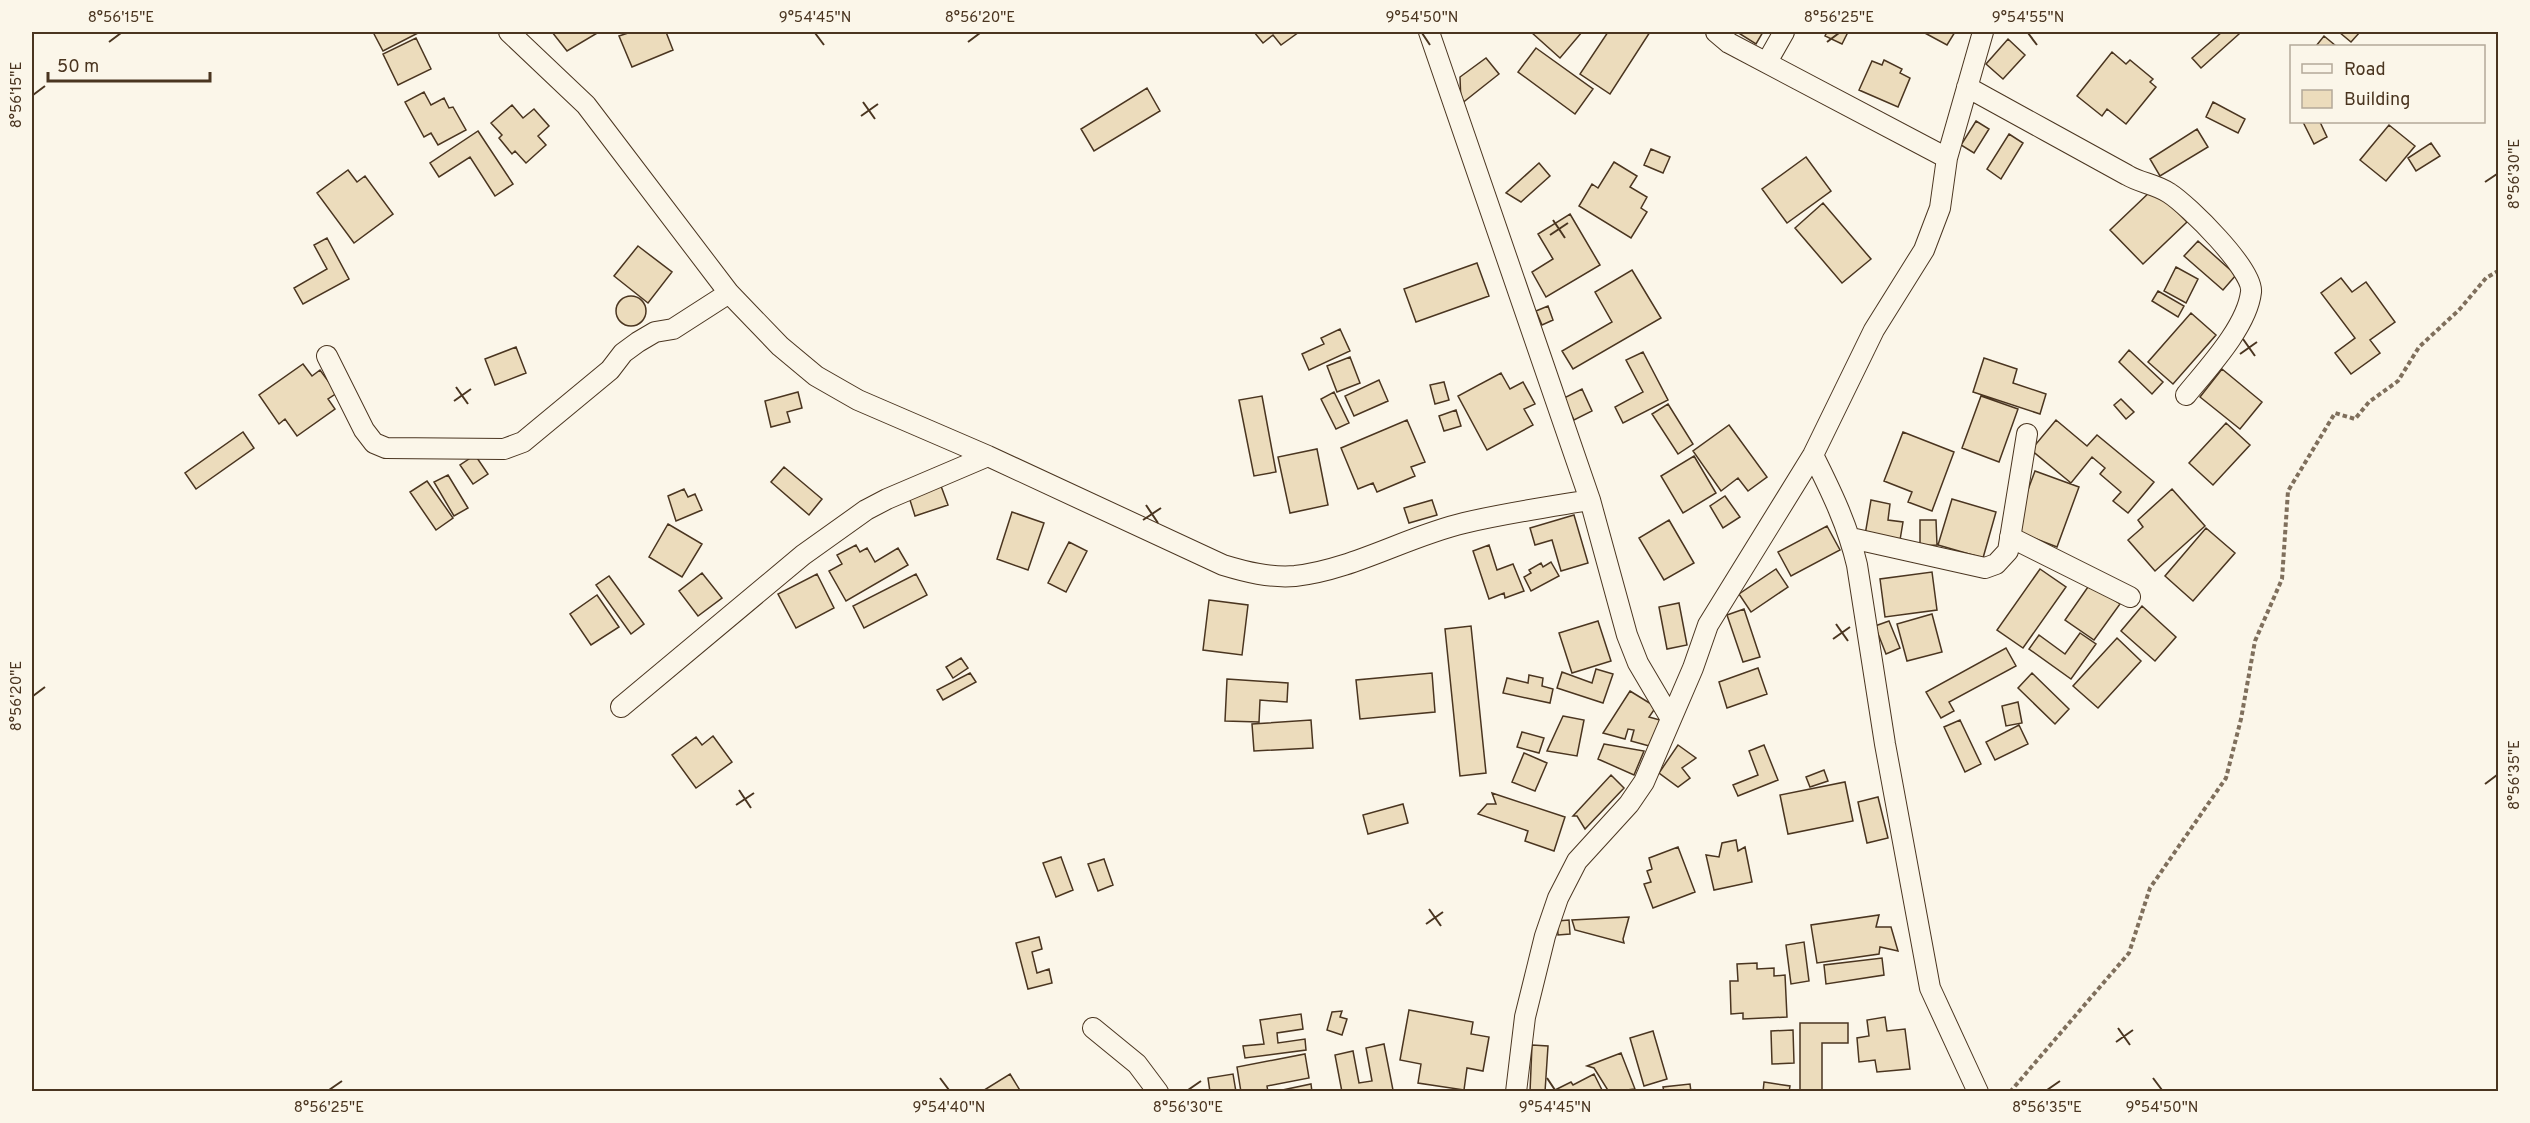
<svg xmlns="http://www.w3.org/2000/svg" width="2530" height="1123" font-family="Overpass,sans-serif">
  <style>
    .building { fill: #ecdcbc; stroke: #4a3520; stroke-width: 1.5 }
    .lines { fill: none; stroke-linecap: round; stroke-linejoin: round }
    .minor-casing { stroke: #4a3520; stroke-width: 22 }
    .path { stroke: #7f6f5c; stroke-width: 4; stroke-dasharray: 4.5 3; stroke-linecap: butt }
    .minor { stroke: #fbf6e9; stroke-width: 20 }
    .ticks { fill: none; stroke: #4a3520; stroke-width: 2 }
    .neatline { fill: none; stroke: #4a3520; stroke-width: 2 }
    .ticks-label { font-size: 15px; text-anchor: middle; fill: #4a3520 }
  </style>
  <rect width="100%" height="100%" fill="#fbf6e9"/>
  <path class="building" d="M373,32H417L418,33L383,51Z
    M552,32H599L567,51Z
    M631,32H666L673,50L632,67L619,36Z
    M1254,32H1299L1281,45L1273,35L1263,43Z
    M1531,32H1582L1560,58Z
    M1608,32H1650L1610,94L1580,74Z
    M1737,32H1763L1756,44Z
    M1827,32H1848L1842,44L1825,36Z
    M1923,32H1955L1947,45Z
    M2222,32H2237L2239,34L2201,68L2192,58Z
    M2339,32H2360L2351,42Z
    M2324,36L2336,46H2316Z
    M416,38L431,69L398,85L383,54Z
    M2008,39L2025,55L2003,79L1986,64Z
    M1536,48L1593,89L1575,114L1518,72Z
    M2112,52L2126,64L2130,60L2153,79L2150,82L2156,87L2126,124L2107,109L2102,116L2077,96Z
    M1486,58L1499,74L1461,104L1460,77Z
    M1884,60L1902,69L1900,73L1910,78L1898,107L1859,90L1872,61L1882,65Z
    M1147,88L1160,111L1094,151L1081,129Z
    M424,92L431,105L444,98L449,108L453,107L466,130L438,145L431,133L424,137L405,102Z
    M2213,102L2245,119L2238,133L2206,117Z
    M512,105L523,118L534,109L549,126L538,136L546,145L526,163L515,151L512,154L499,138L502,135L491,123Z
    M1976,121L1989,129L1974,153L1961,145Z
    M2303,122H2320L2327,137L2314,144Z
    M2389,125L2415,146L2386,181L2360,160Z
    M2197,129L2208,147L2160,176L2150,159Z
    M478,131L513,184L495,196L470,157L439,177L430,163Z
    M2009,134L2023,143L2001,179L1987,169Z
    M2431,143L2440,156L2416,171L2408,158Z
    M1651,149L1670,157L1663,173L1644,165Z
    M1806,157L1831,191L1787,223L1762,189Z
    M1614,162L1637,176L1630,187L1647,197L1641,208L1647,212L1631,238L1579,206L1592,184L1598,188Z
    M1539,163L1550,176L1521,202L1506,193Z
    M348,170L357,182L365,176L393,214L354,243L317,193Z
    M2154,188L2187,222L2143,264L2110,230Z
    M1823,203L1871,259L1842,283L1795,228Z
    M1570,214L1600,265L1546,297L1532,272L1553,259L1538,234Z
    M327,238L349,279L303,304L294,288L327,269L314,245Z
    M2198,241L2236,275L2223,290L2184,256Z
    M638,246L672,272L648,303L614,276Z
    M1477,263L1489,296L1416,322L1404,289Z
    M2176,267L2198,279L2186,303L2164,291Z
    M1632,270L1661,318L1573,369L1562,351L1612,322L1595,292Z
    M2341,278L2352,292L2366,282L2395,322L2370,340L2380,353L2351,374L2335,353L2355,338L2321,293Z
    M2158,291L2184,306L2178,317L2152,301Z
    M616 311a15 15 0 1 1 30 0a15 15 0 1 1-30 0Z
    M1548,306L1553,320L1542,325L1536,311Z
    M2191,313L2216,335L2173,384L2148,362Z
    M1340,329L1350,351L1309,370L1302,354L1324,344L1321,338Z
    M516,347L526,373L495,385L485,359Z
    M2129,350L2163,382L2152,394L2119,362Z
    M1643,352L1668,400L1623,423L1615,407L1643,392L1626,360Z
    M1350,357L1360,383L1337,392L1327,366Z
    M1984,358L2017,369L2013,383L2046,394L2040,414L1973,392Z
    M303,364L312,376L320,370L337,393L328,399L335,409L297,436L285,419L279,424L259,395Z
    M2222,369L2262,402L2240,429L2200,397Z
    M1501,373L1510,389L1523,382L1535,404L1524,409L1533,425L1487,450L1458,396Z
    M1379,380L1388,401L1354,416L1345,396Z
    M1444,382L1449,400L1435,404L1430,385Z
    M1582,389L1592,411L1574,420L1564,398Z
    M798,392L802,408L787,412L790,422L771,427L765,401Z
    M1334,392L1349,423L1336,429L1321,399Z
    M1262,396L1276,472L1254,476L1239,400Z
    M1981,396L2018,409L1999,462L1962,448Z
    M2121,399L2134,412L2126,419L2114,405Z
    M1668,404L1693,444L1678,454L1652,414Z
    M1456,410L1461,426L1444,431L1439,416Z
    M1407,420L1425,462L1411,467L1415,476L1377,492L1373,483L1358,489L1341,448Z
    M2056,420L2087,446L2097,435L2154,482L2128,513L2113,501L2121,492L2100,474L2105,468L2092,457L2071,483L2031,450Z
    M2226,423L2250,445L2213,485L2189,463Z
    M1729,425L1767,477L1748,491L1738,478L1721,491L1693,451Z
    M243,432L254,448L196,489L185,473Z
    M1903,432L1954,452L1932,511L1908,502L1912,492L1884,481Z
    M1317,449L1328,505L1290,513L1278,457Z
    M475,455L488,474L473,484L460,465Z
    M1694,456L1716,493L1683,513L1661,476Z
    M784,467L822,499L809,515L771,482Z
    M2035,471L2079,487L2057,547L2013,530Z
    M448,475L468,508L454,516L434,482Z
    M427,481L453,518L436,530L410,492Z
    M941,486L948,505L915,516L909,497Z
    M684,489L688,497L695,494L702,510L676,521L668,496Z
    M2172,489L2205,526L2155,571L2128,540L2143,527L2138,520Z
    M1725,496L1740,517L1723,528L1710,506Z
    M1952,499L1996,512L1983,558L1938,545Z
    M1432,500L1437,515L1409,523L1404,508Z
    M1871,500L1890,504L1888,520L1903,522L1900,540L1865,535Z
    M1012,512L1044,523L1028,570L997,559Z
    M1574,515L1588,563L1561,571L1552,540L1535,545L1530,528Z
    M1669,520L1694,563L1664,580L1639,538Z
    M1920,520H1936L1937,545L1920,546Z
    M668,524L702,544L682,577L649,557Z
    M1827,526L1840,550L1791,576L1778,552Z
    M2206,528L2235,553L2193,601L2165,576Z
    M1069,542L1087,551L1066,592L1048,583Z
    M856,545L860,552L867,548L875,562L898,548L908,565L846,601L829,571L842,564L837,555Z
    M1489,545L1497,570L1513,564L1524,591L1505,598L1504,593L1489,599L1473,551Z
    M1551,562L1559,576L1531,591L1524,577L1531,573L1529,570L1541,563L1543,567Z
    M1776,569L1788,587L1751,612L1739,594Z
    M2040,569L2066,587L2023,648L1997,630Z
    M1932,572L1937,610L1885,617L1880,579Z
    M702,573L722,598L698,616L679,591Z
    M817,574L834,608L796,628L778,594Z
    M916,574L927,595L864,628L853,606Z
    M609,576L644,624L631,634L596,585Z
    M2090,584L2120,604L2094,640L2065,620Z
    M597,595L619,627L591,645L570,614Z
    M1209,600L1248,605L1242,655L1203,650Z
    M1679,603L1687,645L1667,649L1659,607Z
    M2142,606L2176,637L2155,661L2121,631Z
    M1744,609L1760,657L1743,662L1727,615Z
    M1932,614L1942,652L1907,661L1897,624Z
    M1598,621L1611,661L1572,673L1559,633Z
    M1889,621L1900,648L1886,654L1875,626Z
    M1471,626L1486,773L1460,776L1445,629Z
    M2080,633L2096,644L2071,679L2029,649L2039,635L2065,654Z
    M2117,638L2141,661L2098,708L2073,686Z
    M2006,648L2016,666L1949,702L1954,711L1941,718L1926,692Z
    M961,658L968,668L953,678L946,667Z
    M1758,668L1767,694L1727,708L1719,682Z
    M1596,669L1613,674L1603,703L1557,688L1562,672L1592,683Z
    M970,673L976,682L943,700L937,690Z
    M1432,673L1435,712L1360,719L1356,680Z
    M2032,673L2069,709L2055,724L2018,688Z
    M1529,675L1543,678L1542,686L1553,689L1550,703L1503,693L1507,678L1528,683Z
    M1227,679L1288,683L1287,702L1260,700L1259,722L1225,721Z
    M1630,691L1656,707L1649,717L1660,720L1653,747L1631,741L1634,730L1628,729L1625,739L1603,733Z
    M2018,702L2022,723L2006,726L2002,706Z
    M1563,716L1584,720L1577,756L1547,751Z
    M1311,720L1313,748L1254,751L1252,724Z
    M1960,720L1981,764L1965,772L1944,727Z
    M2019,725L2028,744L1995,760L1986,742Z
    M1522,732L1544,738L1539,753L1517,747Z
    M713,736L732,762L696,788L672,755L696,737L702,745Z
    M1604,744L1644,751L1634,775L1598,759Z
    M1678,745L1696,758L1682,768L1690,778L1678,787L1659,773Z
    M1764,745L1778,780L1738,796L1733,785L1758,775L1749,751Z
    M1524,753L1547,763L1535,791L1512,782Z
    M1824,770L1828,781L1810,787L1806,777Z
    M1611,775L1624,788L1585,829L1577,816H1573Z
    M1845,782L1853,821L1788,834L1780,795Z
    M1492,793L1565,817L1554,851L1525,841L1528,831L1478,814L1487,804H1496Z
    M1878,797L1888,838L1867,843L1858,802Z
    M1403,804L1408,823L1368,834L1363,815Z
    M1736,840L1738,851L1745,847L1752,882L1714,890L1706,855L1719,857L1722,843Z
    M1678,847L1695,892L1653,908L1644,884L1651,882L1647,871L1652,869L1649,858Z
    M1061,857L1073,890L1056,897L1043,863Z
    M1104,859L1113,885L1098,891L1088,864Z
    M1879,915L1876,927H1891L1898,951L1880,947L1879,954L1817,963L1811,925Z
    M1629,917L1623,939L1624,943L1575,930L1572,920Z
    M1569,920L1570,934L1558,935L1557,921Z
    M1039,937L1042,949L1032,952L1037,973L1049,969L1052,983L1028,989L1016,943Z
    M1804,942L1809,981L1791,984L1786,945Z
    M1882,958L1884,975L1826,984L1824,965Z
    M1757,963V969L1774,968V976L1785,975L1787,1017L1743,1019V1013L1731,1014L1730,981H1738L1737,964Z
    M1409,1010L1473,1022L1471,1034L1489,1037L1483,1071L1467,1068L1464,1090L1418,1083L1421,1064L1400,1060Z
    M1342,1011L1340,1017L1347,1019L1342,1035L1327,1030L1332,1012Z
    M1301,1014L1303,1029L1277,1033L1278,1043L1305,1039L1306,1050L1245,1058L1243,1046L1264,1044L1260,1020Z
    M1885,1017L1887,1031L1905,1029L1910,1069L1877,1072L1875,1060L1859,1062L1857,1038L1869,1036L1867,1020Z
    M1800,1023H1848V1043H1822V1092L1800,1090Z
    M1793,1030L1794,1063L1772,1064L1771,1031Z
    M1653,1031L1667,1079L1644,1086L1630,1038Z
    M1384,1044L1393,1090L1342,1092L1335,1055L1353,1051L1359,1083L1372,1081L1366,1048Z
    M1532,1045L1548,1046L1545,1092H1530Z
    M1621,1053L1635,1089L1609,1092L1594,1068L1587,1066Z
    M1305,1054L1309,1078L1267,1086L1268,1092H1241L1237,1067Z
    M1010,1074L1021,1092H981Z
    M1233,1074L1236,1092H1210L1208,1078Z
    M1594,1074L1603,1092L1555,1090L1571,1082L1573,1085Z
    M1764,1082L1790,1086L1789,1092H1763Z
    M1311,1084L1312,1092H1273Z
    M1690,1084L1691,1092H1664L1663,1087Z"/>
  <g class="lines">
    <g class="minor-casing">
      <path id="minor" d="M509,32L586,105L729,293L780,346L816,376L858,400L988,456L1223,565C1246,572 1270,578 1295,576C1352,570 1408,536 1464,523C1506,513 1548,507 1590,500
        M1429,32L1590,500L1627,635L1638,663L1671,719
        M1716,32L1729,43L1947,158
        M1767,62L1784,32
        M1967,87C2020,116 2074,146 2127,175C2140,183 2156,184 2169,193C2188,205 2254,270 2251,292C2247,327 2207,369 2186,395
        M327,356L364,430L374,443L386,448L504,449L523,442L610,370L623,353L638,342L655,332L673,329L729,293
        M1813,455C1831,491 1848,526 1857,565L1885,744L1930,988L1978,1092
        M2010,537L2130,597
        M1851,538L1985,568L1996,564L2008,551L2027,434
        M621,707L803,555L866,510L887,499L988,456
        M1093,1028L1137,1064L1158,1092
        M1516,1092L1525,1017L1545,936L1558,898L1577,861L1629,804L1644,782L1693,668L1708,625L1813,455L1874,330L1924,250L1940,208L1947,158L1983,32"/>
    </g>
    <path class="path" d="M2010,1092L2129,953L2150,888L2226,778L2241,719L2255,641L2282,579L2288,491L2335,413L2355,419L2369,402L2398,381L2419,347L2459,310L2486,278L2498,271"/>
    <use href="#minor" class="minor"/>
  </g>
  <path class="ticks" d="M815,33L824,45M1422,33L1430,45M2028,33L2037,45M109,42L121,33M968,42L980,33M1827,42L1839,33M33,95L45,86M863,102L875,119M861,116L878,104M2485,182L2497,174M1553,220L1565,238M1550,235L1568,223M2243,339L2255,356M2240,354L2257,342M456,387L468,404M454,401L471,389M1146,505L1158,523M1143,520L1161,508M1836,624L1848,641M1833,639L1850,627M33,696L45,687M2485,784L2497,775M739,790L751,808M736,805L754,793M1429,909L1441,926M1426,924L1443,912M2118,1028L2130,1045M2116,1042L2133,1030M940,1078L949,1090M1547,1078L1555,1090M2153,1078L2162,1090M329,1090L342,1081M1188,1090L1201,1081M2047,1090L2060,1081"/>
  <rect width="2530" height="1123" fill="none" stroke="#fbf6e9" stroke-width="66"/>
  <rect x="2290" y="45" width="195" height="78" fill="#fbf6e9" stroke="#b4a999" stroke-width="1.5"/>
  <rect x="2302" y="64" width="30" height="9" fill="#fbf6e9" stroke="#b4a999" stroke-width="1.5"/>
  <text x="2344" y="75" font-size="18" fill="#4a3520">Road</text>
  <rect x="2302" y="90" width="30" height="18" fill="#ecdcbc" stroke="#b4a999" stroke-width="1.5"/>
  <text x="2344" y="105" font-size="18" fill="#4a3520">Building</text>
  <path d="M48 72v9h162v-9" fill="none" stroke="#4a3520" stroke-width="3"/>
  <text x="57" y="72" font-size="18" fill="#4a3520" stroke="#fbf6e9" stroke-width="4.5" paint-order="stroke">50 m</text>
  <rect x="33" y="33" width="2464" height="1057" class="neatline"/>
  <g class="ticks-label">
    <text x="121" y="22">8°56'15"E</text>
    <text x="815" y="22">9°54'45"N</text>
    <text x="980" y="22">8°56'20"E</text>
    <text x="1422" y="22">9°54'50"N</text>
    <text x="1839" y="22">8°56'25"E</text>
    <text x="2028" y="22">9°54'55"N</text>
    <text transform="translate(16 95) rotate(-90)" y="5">8°56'15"E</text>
    <text transform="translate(2514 174) rotate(-90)" y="5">8°56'30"E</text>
    <text transform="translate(16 696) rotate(-90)" y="5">8°56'20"E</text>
    <text transform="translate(2514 775) rotate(-90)" y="5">8°56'35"E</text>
    <text x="329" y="1112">8°56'25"E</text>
    <text x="949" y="1112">9°54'40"N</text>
    <text x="1188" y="1112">8°56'30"E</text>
    <text x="1555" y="1112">9°54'45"N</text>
    <text x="2047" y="1112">8°56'35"E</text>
    <text x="2162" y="1112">9°54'50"N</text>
  </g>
</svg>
